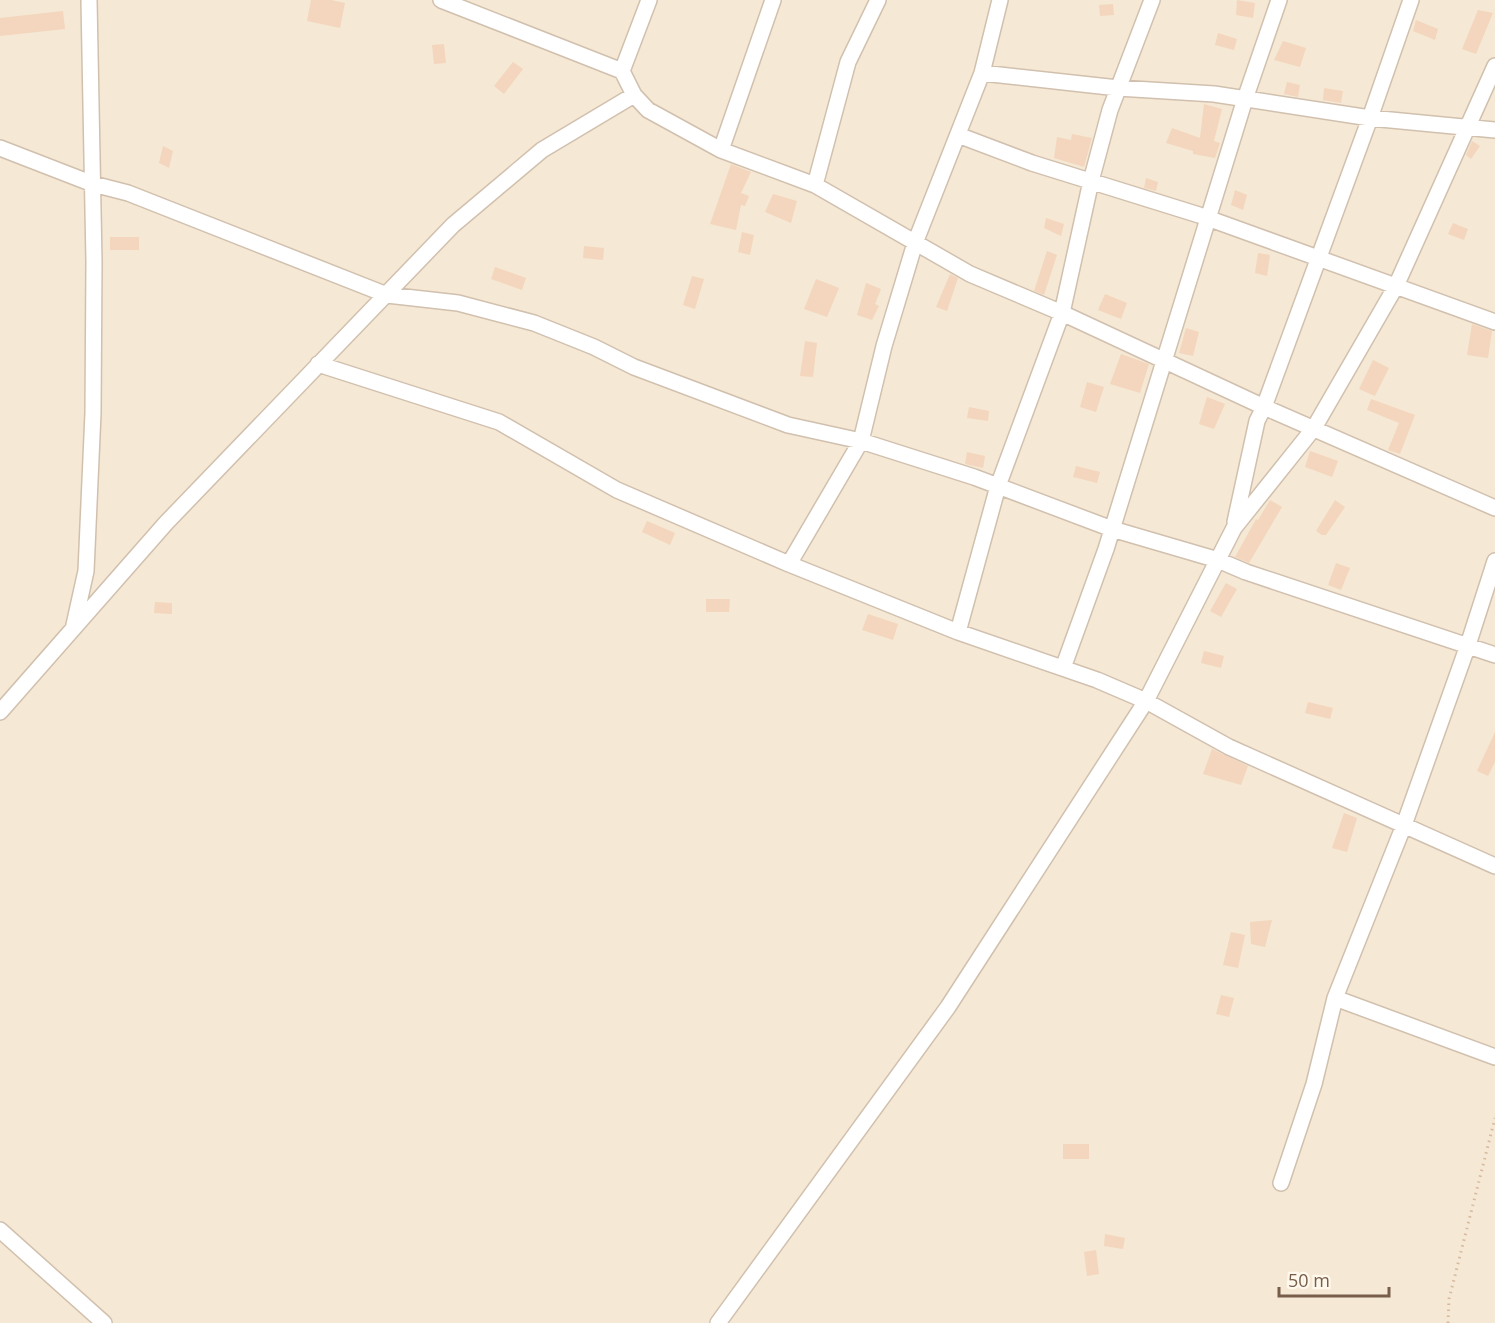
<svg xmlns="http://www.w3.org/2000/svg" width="1495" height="1323" font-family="'Open Sans',sans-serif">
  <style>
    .residential { fill: #f5e8d4 }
    .building { fill: #f3d6bd }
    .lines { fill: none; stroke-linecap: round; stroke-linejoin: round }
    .minor-casing { stroke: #d1c0ae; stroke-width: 18 }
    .path { stroke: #d8b9a0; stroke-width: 3; stroke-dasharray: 1.5 4.5; stroke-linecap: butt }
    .minor { stroke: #fff; stroke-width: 15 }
  </style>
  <rect width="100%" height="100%" fill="#fdf5e6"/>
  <path class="residential" d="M0,0H1495V1323H0Z"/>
  <path class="building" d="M311,0H331L345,3L340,28L307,21Z
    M1237,0L1255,3L1253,18L1236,15Z
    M1113,4L1114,15L1100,16L1099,5Z
    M1478,10L1493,13L1476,54L1462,49Z
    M63,11L65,29L0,36V18Z
    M1416,20L1438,29L1435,40L1413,31Z
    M1218,33L1237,39L1234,50L1215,45Z
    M1283,41L1306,48L1300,67L1274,60Z
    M444,44L446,63L434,64L432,45Z
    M513,62L523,69L504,94L494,86Z
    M1287,82L1300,85L1298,97L1284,94Z
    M1324,88L1343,91L1341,103L1323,100Z
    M1204,104L1222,109L1214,141L1220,143L1215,158L1193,154V151L1166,143L1172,128L1200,138Z
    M1072,134L1092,138L1084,167L1054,158L1057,137L1071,140Z
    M1472,141L1480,146L1471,159L1466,155Z
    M163,146L173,151L169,168L159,163Z
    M731,164L751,172L741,193L749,196L745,206L741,205L736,230L710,224Z
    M1146,178L1158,182L1156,191L1144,188Z
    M1235,190L1247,195L1243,210L1231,205Z
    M773,194L797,201L791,223L765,212Z
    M1046,218L1064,224L1061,236L1044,228Z
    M1453,223L1468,229L1464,240L1448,234Z
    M742,232L754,235L750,255L738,252Z
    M110,237H139V250H110Z
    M584,246L604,248L603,260L583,258Z
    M1047,251L1057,255L1044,295L1034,291Z
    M1258,253L1270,255L1267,276L1255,273Z
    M495,267L526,278L522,290L491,279Z
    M950,274L958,278L947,311L936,307Z
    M692,276L704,279L695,309L683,305Z
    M816,279L839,288L827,317L804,309Z
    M866,283L881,289L875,304L879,306L872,320L857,315Z
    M1105,294L1127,303L1121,319L1098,310Z
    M1472,324L1492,331L1488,358L1467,355Z
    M1186,328L1199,332L1193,356L1179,353Z
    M805,341L817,343L813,377L800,376Z
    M1121,354L1149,364L1140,393L1110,384Z
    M1373,360L1389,368L1375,396L1359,389Z
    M1087,382L1104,387L1096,412L1080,407Z
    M1207,397L1225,404L1214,429L1199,424Z
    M1371,399L1415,415L1400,454L1388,450L1399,423L1367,410Z
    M969,407L989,411L988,421L967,418Z
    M1310,451L1338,461L1332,477L1305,467Z
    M967,452L985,456L983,468L965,464Z
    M1076,466L1100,472L1097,483L1073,477Z
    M1270,500L1282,507L1249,563L1235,557L1256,519L1258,520Z
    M1335,500L1345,507L1326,535H1322L1316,531Z
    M647,521L675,533L670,545L642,532Z
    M1336,563L1350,568L1341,590L1328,585Z
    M1226,583L1237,589L1221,617L1210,611Z
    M706,599H730L729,612H706Z
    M155,602L172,603V614L154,613Z
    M868,614L898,624L893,640L862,630Z
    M1204,651L1224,656L1221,668L1201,663Z
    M1308,702L1333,708L1330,719L1305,713Z
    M1495,732V762L1488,776L1477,771Z
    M1212,749L1248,766L1241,785L1203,774Z
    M1344,813L1357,818L1347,852L1332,848Z
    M1272,920L1265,947L1251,944L1250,922Z
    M1231,932L1245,935L1238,968L1223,965Z
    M1221,995L1234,998L1229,1017L1216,1014Z
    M1063,1144H1089V1159H1063Z
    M1105,1234L1125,1238L1123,1249L1104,1246Z
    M1096,1250L1099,1274L1087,1276L1084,1252Z"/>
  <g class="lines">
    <g class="minor-casing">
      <path id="minor" d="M441,0L622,71L634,95L648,110L721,150L815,185L970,274L1062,313L1264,407L1495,508
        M622,71L649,0
        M982,73L1118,88L1214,94L1370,118L1495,130
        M958,135L1032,163L1199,215L1495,322
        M0,148L93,184L128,193L387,295L458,303L534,323L594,347L634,367L788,425L861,441L974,477L1112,529L1218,560L1246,572L1495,655
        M721,150L773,0
        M815,185L848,62L878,0
        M318,364L499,422L617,490L789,564L958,632L1097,680L1146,701L1229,747L1495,866
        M1235,522L1257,421L1264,407L1370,118L1411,0
        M789,564L861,441L884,346L915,243L982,73L1000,0
        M74,625L86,571L93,413L94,262L89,0
        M958,632L998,486L1062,313L1091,181L1110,110L1152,0
        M1063,668L1106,549L1245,99L1279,0
        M0,712L166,523L453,225L542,150L634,95
        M1335,998L1495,1057
        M1281,1183L1314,1084L1335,998L1404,825L1468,645L1495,561
        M0,1230L104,1323
        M718,1323L948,1007L1146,701L1234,528L1314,428L1396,286L1495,66"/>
    </g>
    <path class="path" d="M1448,1323L1449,1299L1495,1118"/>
    <use href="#minor" class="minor"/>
  </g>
  <path d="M1279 1287v9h110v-9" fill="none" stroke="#775d4a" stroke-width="3"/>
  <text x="1288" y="1287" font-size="18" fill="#775d4a" stroke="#fff9ed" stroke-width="4.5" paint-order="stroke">50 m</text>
</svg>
